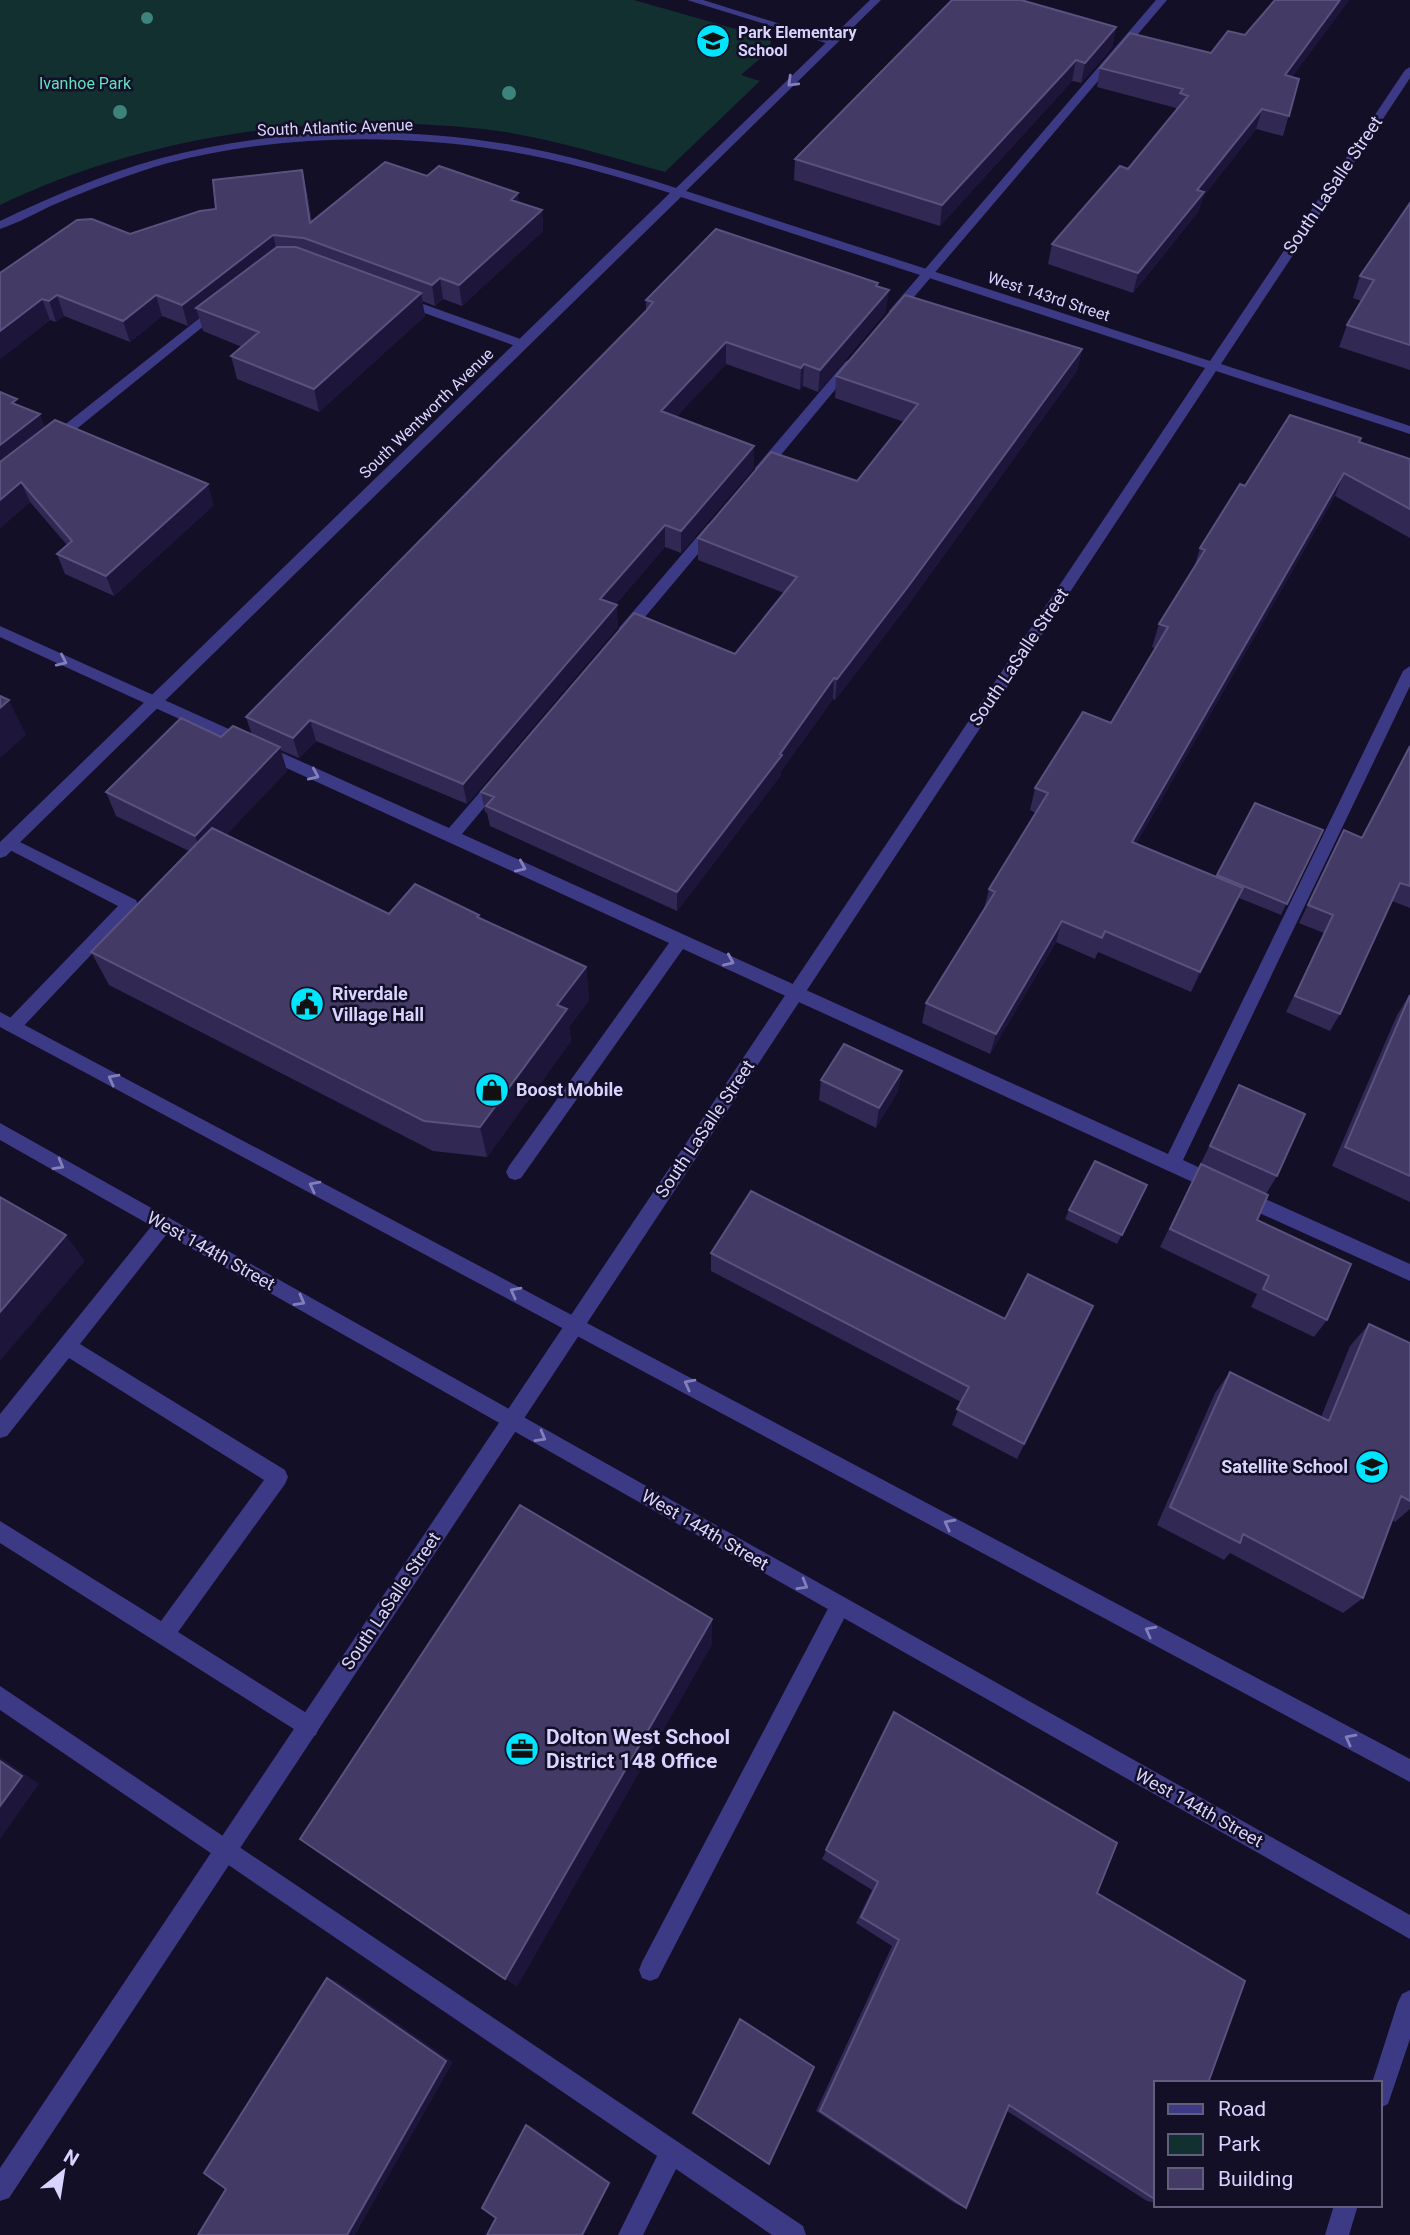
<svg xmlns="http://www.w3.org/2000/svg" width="1410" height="2235" font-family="Roboto,sans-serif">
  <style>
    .green { fill: #12302f }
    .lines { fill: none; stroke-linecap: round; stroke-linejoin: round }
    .service { fill: #3d3a85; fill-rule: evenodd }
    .minor { fill: #3d3a85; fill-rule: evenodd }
    .tertiary { fill: #3d3a85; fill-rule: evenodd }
    .tree { fill: #3d827b }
    .wall { fill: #312854 }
    .shaded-wall { fill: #1d163a }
    .building { fill: #433a66; stroke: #5a527e; stroke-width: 2 }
    .oneway { stroke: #837fbc }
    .labels { text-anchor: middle; stroke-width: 5; stroke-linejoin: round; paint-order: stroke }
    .far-poi-label { font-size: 16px; font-weight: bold; fill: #d9d4ff; stroke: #130f26; text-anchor: start }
    .far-park-label { font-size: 16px; fill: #5fe0c0; stroke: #130f26 }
    .far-street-label { font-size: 16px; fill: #d9d4ff; stroke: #130f26 }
    .street-label { font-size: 18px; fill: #d9d4ff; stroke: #130f26 }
    .poi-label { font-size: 18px; font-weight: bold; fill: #d9d4ff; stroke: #130f26; text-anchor: start }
    .near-poi-label { font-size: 21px; font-weight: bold; fill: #d9d4ff; stroke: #130f26; text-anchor: start }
  </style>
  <rect width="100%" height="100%" fill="#130f26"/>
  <path class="green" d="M0,0H634L771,39L770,50L741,75L760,81L665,172C606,156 545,136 483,129C320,111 149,134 0,205Z"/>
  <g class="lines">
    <path class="service" d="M687,0H703L838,42L829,44Z
      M1156,0H1167L897,317H889V311Z
      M401,296L526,341L528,344L526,347H518L397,303V297Z
      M216,305L226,308L58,444H48V438Z
      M850,360L856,364L854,367L765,474H755V468L846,361Z
      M713,522L718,524V530L629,636H619V628L708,524Z
      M0,626L449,828L493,777H503L506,781L503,785L462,834L1168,1154L1403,671L1410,666V686L1183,1160L1222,1178L1225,1184L1222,1190L1216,1192L1210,1190L683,949L521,1178L515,1180L509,1178L506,1172L509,1166L669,943L0,637Z
      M10,837L136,900L138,905L19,1031H7L5,1026L7,1021L118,906L4,847L2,843L4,839Z
      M1241,1188L1410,1264V1281L1235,1202L1232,1196L1235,1190Z
      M164,1216L170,1218L173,1224L170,1230L80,1344L285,1470L288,1477L285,1484L178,1632L316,1719L319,1727L316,1735L308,1738L0,1543V1521L161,1621L264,1480L69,1358L7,1436L0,1438V1414L158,1218Z
      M840,1596L847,1599L850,1606L847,1613L658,1978L650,1981L642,1978L639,1970L642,1962L833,1599Z
      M0,1686L803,2226L806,2235H772L676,2169L643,2235H618L657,2156L0,1710Z"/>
    <path class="minor" d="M870,0H881L686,191L1210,361L1405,70L1410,67V78L1221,364L1410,426V434L1216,371L9,2198L0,2201V2168L1205,368L681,197L6,856L0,858V842L670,193C616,176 562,160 506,151C397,133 275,135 168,163C129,174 91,189 53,205C36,213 18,223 0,229V221C51,197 103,174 158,159C268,129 394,125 506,144C564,154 620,170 676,188Z
      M1410,1990V2039L1388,2104L1380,2108V2083H1372L1398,2002L1402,1994Z
      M1334,2205H1358L1349,2235H1325Z"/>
    <path class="tertiary" d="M0,1012L1410,1759V1782L0,1027Z
      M0,1123L1410,1915V1939L0,1140Z"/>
  </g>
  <g class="tree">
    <circle cx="147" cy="18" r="6"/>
    <circle cx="509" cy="93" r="7"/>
    <circle cx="120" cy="112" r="7"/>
  </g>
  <path class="wall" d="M1275,0H1349L1292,77L1299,79L1283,136L1256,129L1203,197L1198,212L1133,293L1048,264L1052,244L1128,169L1176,111V108L1097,87L1100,68L1211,53L1245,35Z
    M1023,1L1116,27L1112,48L1081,83L1072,81L940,226L794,180L795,159Z
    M427,176L542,210L543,231L462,306L443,299L435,306L422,301L425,316L319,412L237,379L231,356L242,347L203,331L199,317L188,326L162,316L130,342L64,316L56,322L50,320L0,359V273L216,209L307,191L312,222Z
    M1410,203V370L1339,347L1347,325L1361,301L1353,298L1360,276Z
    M878,286L886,312L818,392L803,386L800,390L726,364L676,417L754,468L681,553L665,547L615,605L618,627L467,804L316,741L299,758L280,750L287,771L226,835L389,914L479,915L480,918L586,967L589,1000L569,1027L571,1041L487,1157L433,1151L109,985L91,952L189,851L116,816L106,792L221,737L252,735L246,717L646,311V300Z
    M1082,349L1077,371L908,605L835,700L833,699L781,771V775L677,911L490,826L487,813L485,812L481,792L735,654L784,593L698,560V538L857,481L904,422L835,398L836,376Z
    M0,392L19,406L45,428L214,505L114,596L65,574L57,554L67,545L30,502L0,528Z
    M1360,442L1410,459V538L1335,496L1136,844L1216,877L1255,803L1323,830L1281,915L1239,898L1191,992L1098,952L1095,959L1056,942L990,1054L922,1023L926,1003L984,909L989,889L1036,813L1030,810L1035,788L1111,723L1155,648L1152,647L1159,624L1194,568L1200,548L1245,486Z
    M1410,746V908L1392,901L1340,1014L1330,1031L1286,1012L1324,933L1299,923L1344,830L1362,838Z
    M1410,994V1202L1332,1166L1397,1015Z
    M821,1080L898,1091L876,1128L819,1100Z
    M1239,1085L1277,1176L1266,1194L1257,1220L1327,1320L1314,1337L1251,1307L1257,1294L1160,1247Z
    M1147,1185L1117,1244L1065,1219L1069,1210Z
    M711,1253L1005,1319L1093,1306L1017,1459L952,1425L961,1402L711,1271Z
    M1369,1324L1410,1343V1509L1395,1522L1392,1520L1363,1598L1343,1613L1230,1553L1224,1560L1157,1525L1215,1393L1230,1372L1321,1417L1350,1346Z
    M894,1712L1097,1893L1156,2083V2203L1147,2201L1007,2111L966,2208L956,2204L816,2111L892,1946L856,1923L872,1890L822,1859Z"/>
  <path class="shaded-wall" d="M1340,0H1349L1279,95L1285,75Z
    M1116,27L1112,48L1081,83L1085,63Z
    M1076,60L1072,81L940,226L942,205Z
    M1262,109L1256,129L1203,197L1198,212L1133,293L1138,273L1197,190Z
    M302,170L307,191L315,244L310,223Z
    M518,193L520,214L511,200Z
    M542,210L543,231L462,306L459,285Z
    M273,235L278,256L196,308L199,317L188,326L182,305Z
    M440,278L443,299L435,306L432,285Z
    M878,283L876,305L889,290L886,312L818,392L820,370Z
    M421,293L425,316L319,412L314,389Z
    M57,295L64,316L56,322L49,301Z
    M156,295L162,316L130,342L123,321Z
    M42,299L50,320L0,359V331Z
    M726,342V364L662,433L661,411Z
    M1082,349L1077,371L908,605L835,700L837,679Z
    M804,364L803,386L800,390L801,368Z
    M40,414L48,435L0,473V445Z
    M754,446V468L681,553V531Z
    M1344,473L1335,496L1125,863L1132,842Z
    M21,482L30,502L0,528V500Z
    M208,484L214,505L114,596L106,576Z
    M665,525V547L602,620L600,599Z
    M617,605L618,627L467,804L463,784Z
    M834,678L833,699L781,771V775L677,911V892Z
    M9,700L26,735L0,758V708Z
    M310,720L316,741L299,758L293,738Z
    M280,747L287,771L204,859L195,836Z
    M1243,888L1234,909L1191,992L1200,972Z
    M1062,921L1056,942L990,1054L996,1034Z
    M586,967L589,1000L569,1027L571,1041L487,1157L480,1127L557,1005Z
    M902,1071L898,1091L876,1128L879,1108Z
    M66,1235L85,1261L0,1361V1312Z
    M712,1619V1645L517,1987L505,1979Z
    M0,1757L39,1784L0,1839Z
    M327,1978L337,1981L453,2062L355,2235H347Z
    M526,2125H530L611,2182L584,2235H582Z"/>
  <path class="building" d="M952,0H1021L1116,27L1085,63L1076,60L942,205L795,159Z
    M1275,0H1340L1285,75L1299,79L1289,116L1262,109L1197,190L1204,192L1138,273L1052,244L1120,166L1128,169L1188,96L1180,93L1183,89L1100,68L1130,33L1211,53L1228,31L1245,35Z
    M385,162L427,176L439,166L518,193L511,200L542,210L459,285L440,278L432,285L304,238L273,235L182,305L156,295L123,321L57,295L49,301L42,299L0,331V273L77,220L92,219L130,234L200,211L216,209L213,180L302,170L310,223Z
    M1410,203V345L1347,325L1374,280L1360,276Z
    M716,229L878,283L876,286L889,290L820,370L804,364L801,368L726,342L661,411L754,446L681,531L665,525L600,599L617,605L463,784L310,720L293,738L246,717L646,311L653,302L646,300Z
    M277,247H296L421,293L314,389L231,356L259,332L196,308Z
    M905,295L1082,349L910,584L837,679L834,678L780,754L782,755L677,892L486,806L494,797L481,792L634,613L735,654L797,577L698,538L771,452L857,481L918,404L836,376Z
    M0,392L17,399L12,403L40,414L0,445Z
    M1290,415L1361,438L1359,442L1410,459V509L1344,473L1132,842L1243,888L1200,972L1105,931L1102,938L1062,921L996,1034L926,1003L995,892L989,889L1048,793L1035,788L1083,712L1111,723L1168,627L1159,624L1205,550L1200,548L1240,484L1245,486Z
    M55,420L208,484L106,576L57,554L72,541L21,482L0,500V462Z
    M0,696L9,700L0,708Z
    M181,718L221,737L233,726L280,747L195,836L106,792Z
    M1410,746V886L1400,883L1340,1014L1295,996L1333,915L1308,905L1344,830L1362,838Z
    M1255,803L1323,830L1287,904L1217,875Z
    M212,828L389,914L415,884L479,915L477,917L586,967L557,1005L567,1009L480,1127L424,1121L91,952Z
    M1410,995V1176L1345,1147Z
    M844,1044L902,1071L879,1108L821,1080Z
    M1239,1085L1305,1114L1277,1176L1210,1146Z
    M1095,1161L1147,1185L1122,1235L1069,1210Z
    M1201,1164L1268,1195L1257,1220L1351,1264L1327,1320L1263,1289L1269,1276L1170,1229Z
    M751,1191L1005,1319L1028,1274L1093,1306L1024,1444L957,1409L969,1387L711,1253Z
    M0,1197L66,1235L0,1312Z
    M1369,1324L1410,1343V1501L1401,1496L1363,1598L1243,1534L1240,1543L1170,1507L1230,1372L1329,1421Z
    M520,1505L712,1619L505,1979L300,1839Z
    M894,1712L1117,1843L1097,1893L1245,1981L1208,2083H1156V2200L1009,2105L966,2208L820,2111L899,1940L861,1917L878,1882L826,1850Z
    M0,1761L22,1776L0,1806Z
    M327,1978L446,2061L347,2235H198L226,2189L204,2173Z
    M740,2019L814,2067L769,2164L693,2113Z
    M526,2125L609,2183L582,2235H487L496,2218L482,2208Z"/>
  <defs><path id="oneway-chevron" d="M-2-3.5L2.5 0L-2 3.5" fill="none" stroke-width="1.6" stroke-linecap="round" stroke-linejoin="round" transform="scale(1.75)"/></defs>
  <g class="oneway">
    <use href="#oneway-chevron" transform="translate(792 82) rotate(136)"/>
    <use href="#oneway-chevron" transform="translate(62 661) rotate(25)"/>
    <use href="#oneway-chevron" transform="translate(314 775) rotate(24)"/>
    <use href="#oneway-chevron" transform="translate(521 867) rotate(24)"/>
    <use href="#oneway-chevron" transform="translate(729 961) rotate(24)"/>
    <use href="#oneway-chevron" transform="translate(113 1079) rotate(-152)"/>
    <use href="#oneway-chevron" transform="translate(59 1165) rotate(30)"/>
    <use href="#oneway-chevron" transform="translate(314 1186) rotate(-152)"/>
    <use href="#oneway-chevron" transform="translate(515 1292) rotate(-152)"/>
    <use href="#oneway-chevron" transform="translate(300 1301) rotate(29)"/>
    <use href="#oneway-chevron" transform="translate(689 1384) rotate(-152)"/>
    <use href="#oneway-chevron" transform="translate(541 1437) rotate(30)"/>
    <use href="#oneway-chevron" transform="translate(949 1524) rotate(-152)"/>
    <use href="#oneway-chevron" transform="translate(803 1585) rotate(30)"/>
    <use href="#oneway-chevron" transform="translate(1150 1631) rotate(-152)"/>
    <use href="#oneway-chevron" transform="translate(1350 1739) rotate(-152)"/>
  </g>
  <defs>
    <g id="school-disc" transform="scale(1.75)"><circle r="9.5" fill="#00e5ff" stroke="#130f26"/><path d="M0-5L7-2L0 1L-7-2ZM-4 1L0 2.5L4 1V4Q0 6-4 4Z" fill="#111"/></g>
    <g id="civic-disc" transform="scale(1.75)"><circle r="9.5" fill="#00e5ff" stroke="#130f26"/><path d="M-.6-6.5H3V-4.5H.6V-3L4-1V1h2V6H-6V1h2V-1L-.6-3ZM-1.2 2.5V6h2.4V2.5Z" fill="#111"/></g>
    <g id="shop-disc" transform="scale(1.75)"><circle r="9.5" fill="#00e5ff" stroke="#130f26"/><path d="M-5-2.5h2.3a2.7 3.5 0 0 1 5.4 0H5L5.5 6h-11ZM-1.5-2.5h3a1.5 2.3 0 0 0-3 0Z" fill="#111"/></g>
    <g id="office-disc" transform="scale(1.75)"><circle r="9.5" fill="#00e5ff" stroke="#130f26"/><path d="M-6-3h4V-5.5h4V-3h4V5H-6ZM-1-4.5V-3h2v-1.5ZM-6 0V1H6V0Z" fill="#111"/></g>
  </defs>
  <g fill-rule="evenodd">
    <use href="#school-disc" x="713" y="41"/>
    <use href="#civic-disc" x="307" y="1004"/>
    <use href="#shop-disc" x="492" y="1090"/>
    <use href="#school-disc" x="1372" y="1467"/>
    <use href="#office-disc" x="522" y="1749"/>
  </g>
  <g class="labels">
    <g class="far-poi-label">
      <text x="738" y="38">Park Elementary<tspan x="738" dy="18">School</tspan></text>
    </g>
    <g class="far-park-label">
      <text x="85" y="89">Ivanhoe Park</text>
    </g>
    <g class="far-street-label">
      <text transform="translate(335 127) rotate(-2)" y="6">South Atlantic Avenue</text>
      <text transform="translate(1049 296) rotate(18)" y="6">West 143rd Street</text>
      <text transform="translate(426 413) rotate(-44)" y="6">South Wentworth Avenue</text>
    </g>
    <g class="street-label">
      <text transform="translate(1333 185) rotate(-56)" y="6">South LaSalle Street</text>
      <text transform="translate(1019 657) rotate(-56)" y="6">South LaSalle Street</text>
      <text transform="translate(705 1129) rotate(-56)" y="6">South LaSalle Street</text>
      <text transform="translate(211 1251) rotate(29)" y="6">West 144th Street</text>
      <text transform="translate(705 1530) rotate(30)" y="6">West 144th Street</text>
      <text transform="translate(391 1601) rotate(-56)" y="6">South LaSalle Street</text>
      <text transform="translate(1199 1808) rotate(29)" y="6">West 144th Street</text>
    </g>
    <g class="poi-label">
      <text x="332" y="1000">Riverdale<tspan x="332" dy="21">Village Hall</tspan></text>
      <text x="516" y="1096">Boost Mobile</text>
      <text x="1348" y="1473" text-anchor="end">Satellite School</text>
    </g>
    <g class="near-poi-label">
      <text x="546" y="1744">Dolton West School<tspan x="546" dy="24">District 148 Office</tspan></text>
    </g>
  </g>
  <rect x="1154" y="2081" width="228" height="126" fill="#130f26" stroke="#625e7d" stroke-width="2"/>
  <rect x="1168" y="2104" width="35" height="10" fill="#3d3a85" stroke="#625e7d" stroke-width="2"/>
  <text x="1218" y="2116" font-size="21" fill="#d9d4ff">Road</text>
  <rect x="1168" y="2134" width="35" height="21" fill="#12302f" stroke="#625e7d" stroke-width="2"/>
  <text x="1218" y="2151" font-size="21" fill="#d9d4ff">Park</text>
  <rect x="1168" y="2168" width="35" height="21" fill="#433a66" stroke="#625e7d" stroke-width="2"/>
  <text x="1218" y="2186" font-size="21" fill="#d9d4ff">Building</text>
  <g transform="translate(63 2172) rotate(30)" stroke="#130f26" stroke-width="5" paint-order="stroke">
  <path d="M0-5L12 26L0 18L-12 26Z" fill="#d9d4ff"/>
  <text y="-10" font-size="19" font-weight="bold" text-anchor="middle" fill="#d9d4ff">N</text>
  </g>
</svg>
